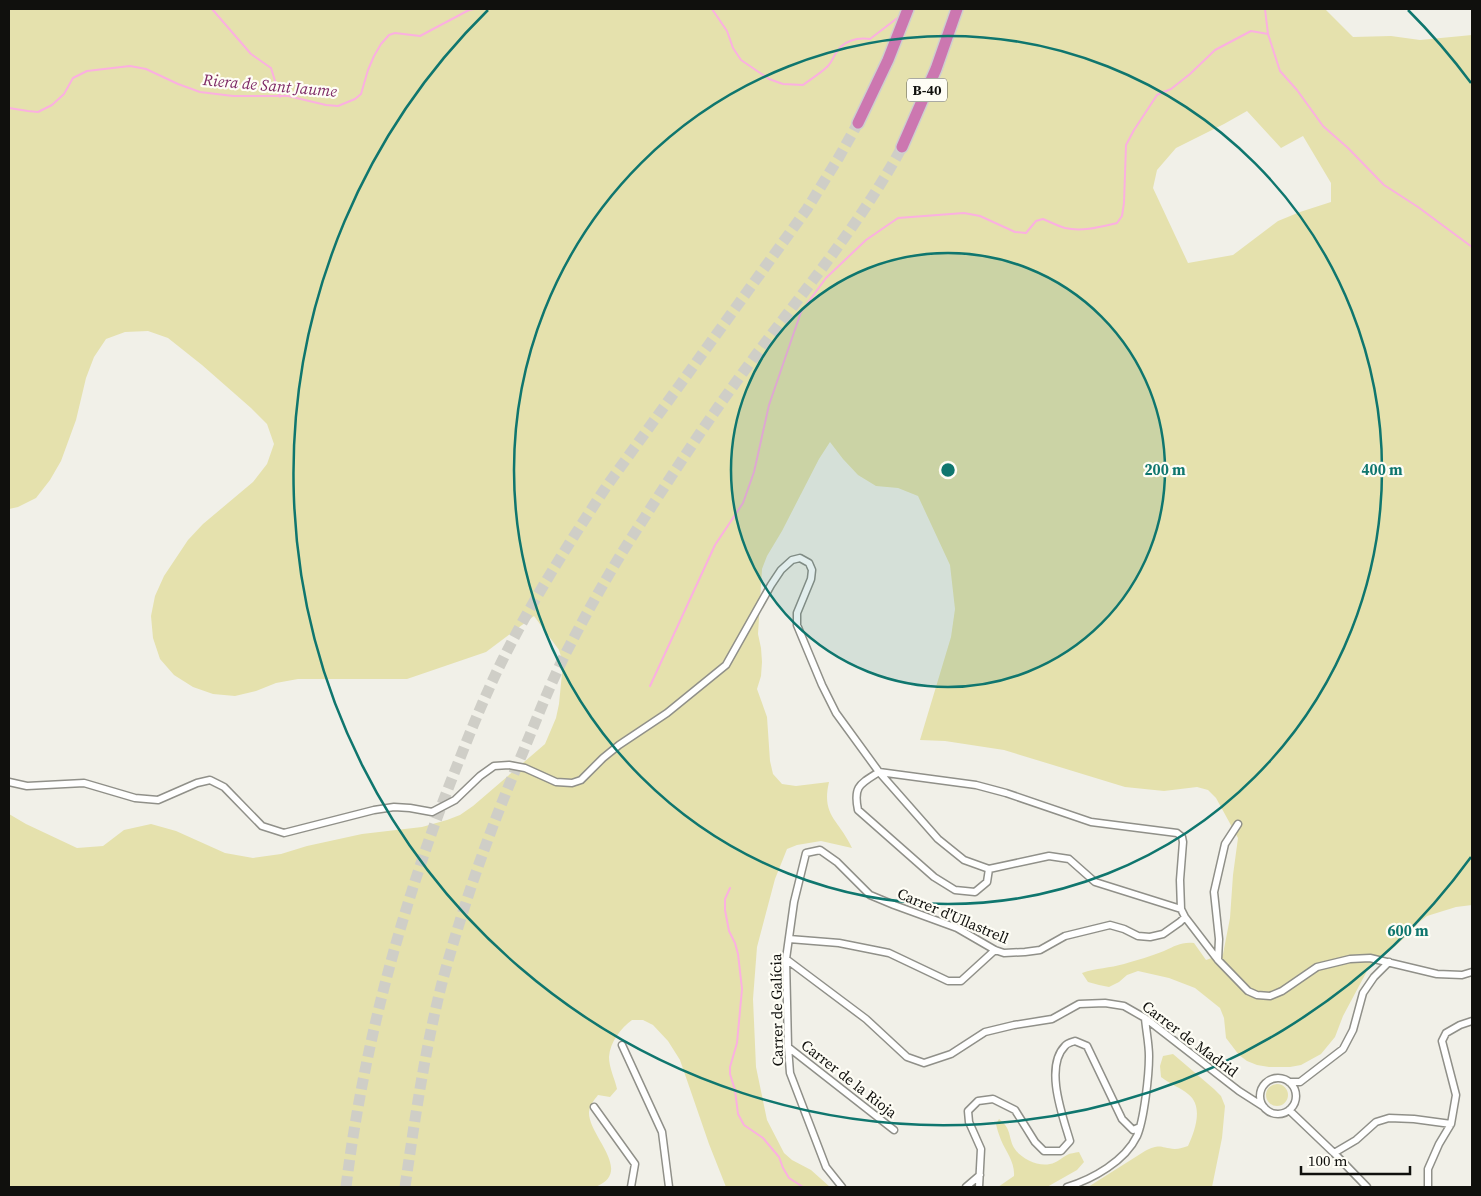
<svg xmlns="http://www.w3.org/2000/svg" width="1481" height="1196" font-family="'Source Serif 4',serif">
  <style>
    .green { fill: #e5e1ad; fill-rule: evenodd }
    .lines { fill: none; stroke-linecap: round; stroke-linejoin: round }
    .stream { stroke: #fbb0e0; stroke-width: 2 }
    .highway-tunnel { stroke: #cfcec7; stroke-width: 11; stroke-dasharray: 11 5.5; stroke-linecap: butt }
    .street-casing { stroke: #909089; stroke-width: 9 }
    .highway-casing { stroke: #cfcfcf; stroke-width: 14 }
    .street { stroke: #fff; stroke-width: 6 }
    .highway { stroke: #cc77b0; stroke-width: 11 }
    .ring { fill: none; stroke: #0f766e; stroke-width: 2.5 }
    .labels { text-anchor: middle; stroke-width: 4.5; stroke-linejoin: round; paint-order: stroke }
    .shield { fill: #fefdf5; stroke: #575753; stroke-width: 1 }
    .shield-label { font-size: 14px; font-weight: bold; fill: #10100d }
    .street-label { font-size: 15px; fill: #10100d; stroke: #fefdf5 }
    .water-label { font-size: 16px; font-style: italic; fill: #7d2865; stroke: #fefdf5 }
    .centre { fill: #0f766e; stroke: #fefdf5; stroke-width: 2.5 }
    .ring-label { font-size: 15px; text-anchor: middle; font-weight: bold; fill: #0f766e; stroke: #fefdf5; stroke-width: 4.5; stroke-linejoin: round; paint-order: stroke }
  </style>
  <rect width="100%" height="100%" fill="#f1f0e8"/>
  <path class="green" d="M9,9H1325L1353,37L1391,36L1420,40L1472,35V905L1456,907L1427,916L1418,923L1412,931L1367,971L1343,1016L1335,1037L1321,1054L1301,1065L1290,1067H1269L1257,1065L1247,1061L1239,1055L1226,1038L1224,1018L1220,1008L1195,988L1169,978L1138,971L1127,975L1119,982L1109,987L1099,985L1088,982L1082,973C1096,968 1110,968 1124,964C1137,960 1152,956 1164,951C1176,946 1180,942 1194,943L1206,960L1223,954L1230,918L1233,875L1238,838L1216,798L1208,790L1197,787L1164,791L1125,787L1004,750L945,741L920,740L951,637L955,609L950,565L918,496L898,488L876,486L858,475L843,459L830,442L819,459L782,531L767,556L762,569L758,634L761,648L762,662L761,676L757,689L767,717L770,761L773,774L782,784L796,786L829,782C821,816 839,820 852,848L821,841L797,845L787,849L775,879L757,947L753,999L756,1067L767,1120L784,1153L792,1160L811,1170L830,1187H726L709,1144L680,1060L668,1041L653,1025L643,1020H632C621,1028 610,1042 609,1057C609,1068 615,1079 617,1089L610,1097L598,1095C594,1100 590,1105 589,1112C588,1136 635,1172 595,1187H9V814L26,824L77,848L103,846L124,830L151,824L176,831L225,853L253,858L281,854L307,846L362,834L422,827L447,820L460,815L473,806L545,744L556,718L559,704L563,663L559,650L534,616L486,652L407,679H298L276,683L256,691L235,696L213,694L193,687L174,675L160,659L153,638L151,616L155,596L164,576L188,540L203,524L253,482L267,464L274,444L267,424L251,408L202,365L168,338L148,331L125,332L106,339L94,357L86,378L76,420L61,461L50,480L36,498L18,507L9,509ZM1247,111L1281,148L1303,136L1331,183V202L1300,212L1278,221L1233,255L1188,263L1153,188L1157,170L1176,148L1224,124Z
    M1173,1054L1214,1089L1221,1096L1225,1106L1222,1138L1212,1187H1088L1145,1151C1161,1143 1160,1148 1175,1149C1179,1149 1184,1147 1188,1146C1195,1131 1204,1106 1188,1094C1181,1088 1170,1084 1161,1077L1160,1066L1163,1056Z
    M1266 1095a11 11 0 1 1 22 0a11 11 0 1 1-22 0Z
    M999,1119C1011,1129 1008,1133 1013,1146C1019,1158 1037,1167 1050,1164C1057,1163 1061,1158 1067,1155C1070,1153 1075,1153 1079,1152L1084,1162L1077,1170L1047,1187H998L1014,1176C1015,1162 1006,1152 1001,1140C999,1135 997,1129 996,1124Z"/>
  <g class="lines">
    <path class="stream" d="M212,9L251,54L271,68L280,97
      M712,9L727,31L733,48L741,60L769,79L783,84L803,85C811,79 821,73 828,66C832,62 833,57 836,53C843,41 857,37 870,39L900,16
      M1265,9L1268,34L1280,71L1297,90L1323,126L1348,148L1384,185L1418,207L1472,247
      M9,108L28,111L38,112L52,105L64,94L73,78L87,71L130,66L146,69L178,84L200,92L233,96H288L326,105L338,106L355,99L361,94L368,70L374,56L381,44L389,35L395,33L420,36L469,10L474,9
      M650,686L715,545L743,503L754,472L769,405L801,312L826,278L866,240L898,218L964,213L980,216L1015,232L1026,233L1036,221L1043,219C1050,222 1058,226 1065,228C1082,232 1100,227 1117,223L1122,216L1124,203L1126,145L1134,130L1157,95L1171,89L1190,74L1215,50L1251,31L1268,34
      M730,888L725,899V910L729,931L735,943L738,954L742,989L737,1043L730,1067V1074L735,1090L738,1114L744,1125L763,1138L779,1157L783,1168L789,1178L803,1187"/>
    <path class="highway-tunnel" d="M346,1187C363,1049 400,911 451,781C467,740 483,699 503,659C533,599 569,543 606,487L807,209L839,157L858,123
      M405,1187C415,1118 425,1048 443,979C464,902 491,826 523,752C538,716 552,679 570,645C592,603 615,562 641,523C672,475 703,427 736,382C793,303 856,232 902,147"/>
    <g class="street-casing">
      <path id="street" d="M879,772L976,785L1006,793L1091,822L1177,833L1182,837L1183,842L1180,880L1181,909L1185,917L1218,960L1248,991L1257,995L1270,996L1282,991L1317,967L1350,959L1370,958L1437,974L1462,975L1472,972
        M879,772C860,784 853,786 858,810L934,877L955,890L975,892L987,882L989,869
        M9,782L27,786L84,783L135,798L158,800L197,783L210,780L224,787L262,826L284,833L374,810L394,807L410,808L432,812L455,800L480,776L494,766L509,765L525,768L556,782L572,783L581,780L603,758L619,745L667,713L726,665L771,585L781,570L792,560L800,558L809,563L812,570L811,579L797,613V625L822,685L836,713L879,772L938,839L964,860L989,869L1049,856L1069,859L1095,882L1181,909
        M789,939L839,943L889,953L948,981H961L995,950
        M786,959L866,1019L907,1057L924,1063L951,1054L985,1032L1014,1025L1052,1019L1079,1004L1105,1003L1124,1006L1145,1018L1239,1091L1264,1107
        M1218,960L1219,939L1214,892L1225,844L1238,824
        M622,1045L662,1132L669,1187
        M788,1047L894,1130
        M1260 1096a18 18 0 1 1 36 0a18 18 0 1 1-36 0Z
        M1289,1082H1300L1343,1049L1353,1030L1363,993L1374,977L1389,962
        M594,1107L635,1164L631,1187
        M1289,1110L1334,1153L1367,1187
        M1334,1153L1356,1140L1376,1122L1389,1118L1414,1119L1451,1124
        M842,1187L826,1167L790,1073L788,1047L786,959L794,902L806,853L820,850L837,862L870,895L894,905L957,928L995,950L1004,953L1025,952L1040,950L1065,936L1110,925L1124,929L1138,936L1150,937L1163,934L1180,922L1185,917
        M966,1187L980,1175
        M979,1187L981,1149L969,1122L968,1111L978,1101L993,1099L1015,1110L1035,1142L1044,1151H1061L1070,1141C1063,1117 1044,1067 1065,1046C1067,1043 1072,1042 1075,1041L1087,1046L1122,1119L1133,1130L1140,1127
        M1067,1187C1093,1179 1125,1161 1137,1136C1144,1120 1149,1075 1149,1056C1149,1044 1146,1030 1145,1018
        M1428,1187V1169L1439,1144L1451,1124L1456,1095L1442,1041L1446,1033L1460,1025L1472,1021"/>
    </g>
    <g class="highway-casing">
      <path id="highway" d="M858,123L888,60L908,9
        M902,147L936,69L957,9"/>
    </g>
    <use href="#street" class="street"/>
    <use href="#highway" class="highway"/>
  </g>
  <circle cx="948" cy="470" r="217" fill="#0f766e" fill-opacity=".12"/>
  <g class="ring">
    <circle cx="948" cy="470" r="217"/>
    <circle cx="948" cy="470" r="434"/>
    <path d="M1471 857A651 651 0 1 1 488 10M1408 10A651 651 0 0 1 1471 83"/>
  </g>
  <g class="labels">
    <rect class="shield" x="907" y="78.5" width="40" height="23" rx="4"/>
    <g class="shield-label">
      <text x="927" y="95">B-40</text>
    </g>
    <g class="street-label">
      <text transform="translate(953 916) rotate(23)" y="5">Carrer d'Ullastrell</text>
      <text transform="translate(777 1010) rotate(-91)" y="5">Carrer de Galícia</text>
      <text transform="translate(1190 1039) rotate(37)" y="5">Carrer de Madrid</text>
      <text transform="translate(849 1079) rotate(38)" y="5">Carrer de la Rioja</text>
    </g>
    <g class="water-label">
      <text transform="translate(270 85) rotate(5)" y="6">Riera de Sant Jaume</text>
    </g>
  </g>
  <circle cx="948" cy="470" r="8" class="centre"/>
  <g class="ring-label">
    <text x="1165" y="475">200 m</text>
    <text x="1382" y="475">400 m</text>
    <text x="1408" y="936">600 m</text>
  </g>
  <rect width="1481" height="1196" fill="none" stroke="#10100d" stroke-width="20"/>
  <path d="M1301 1166v8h109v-8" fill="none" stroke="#10100d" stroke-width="2.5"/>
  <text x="1308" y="1166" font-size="15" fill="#10100d" stroke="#fefdf5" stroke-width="4" paint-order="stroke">100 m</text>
</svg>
